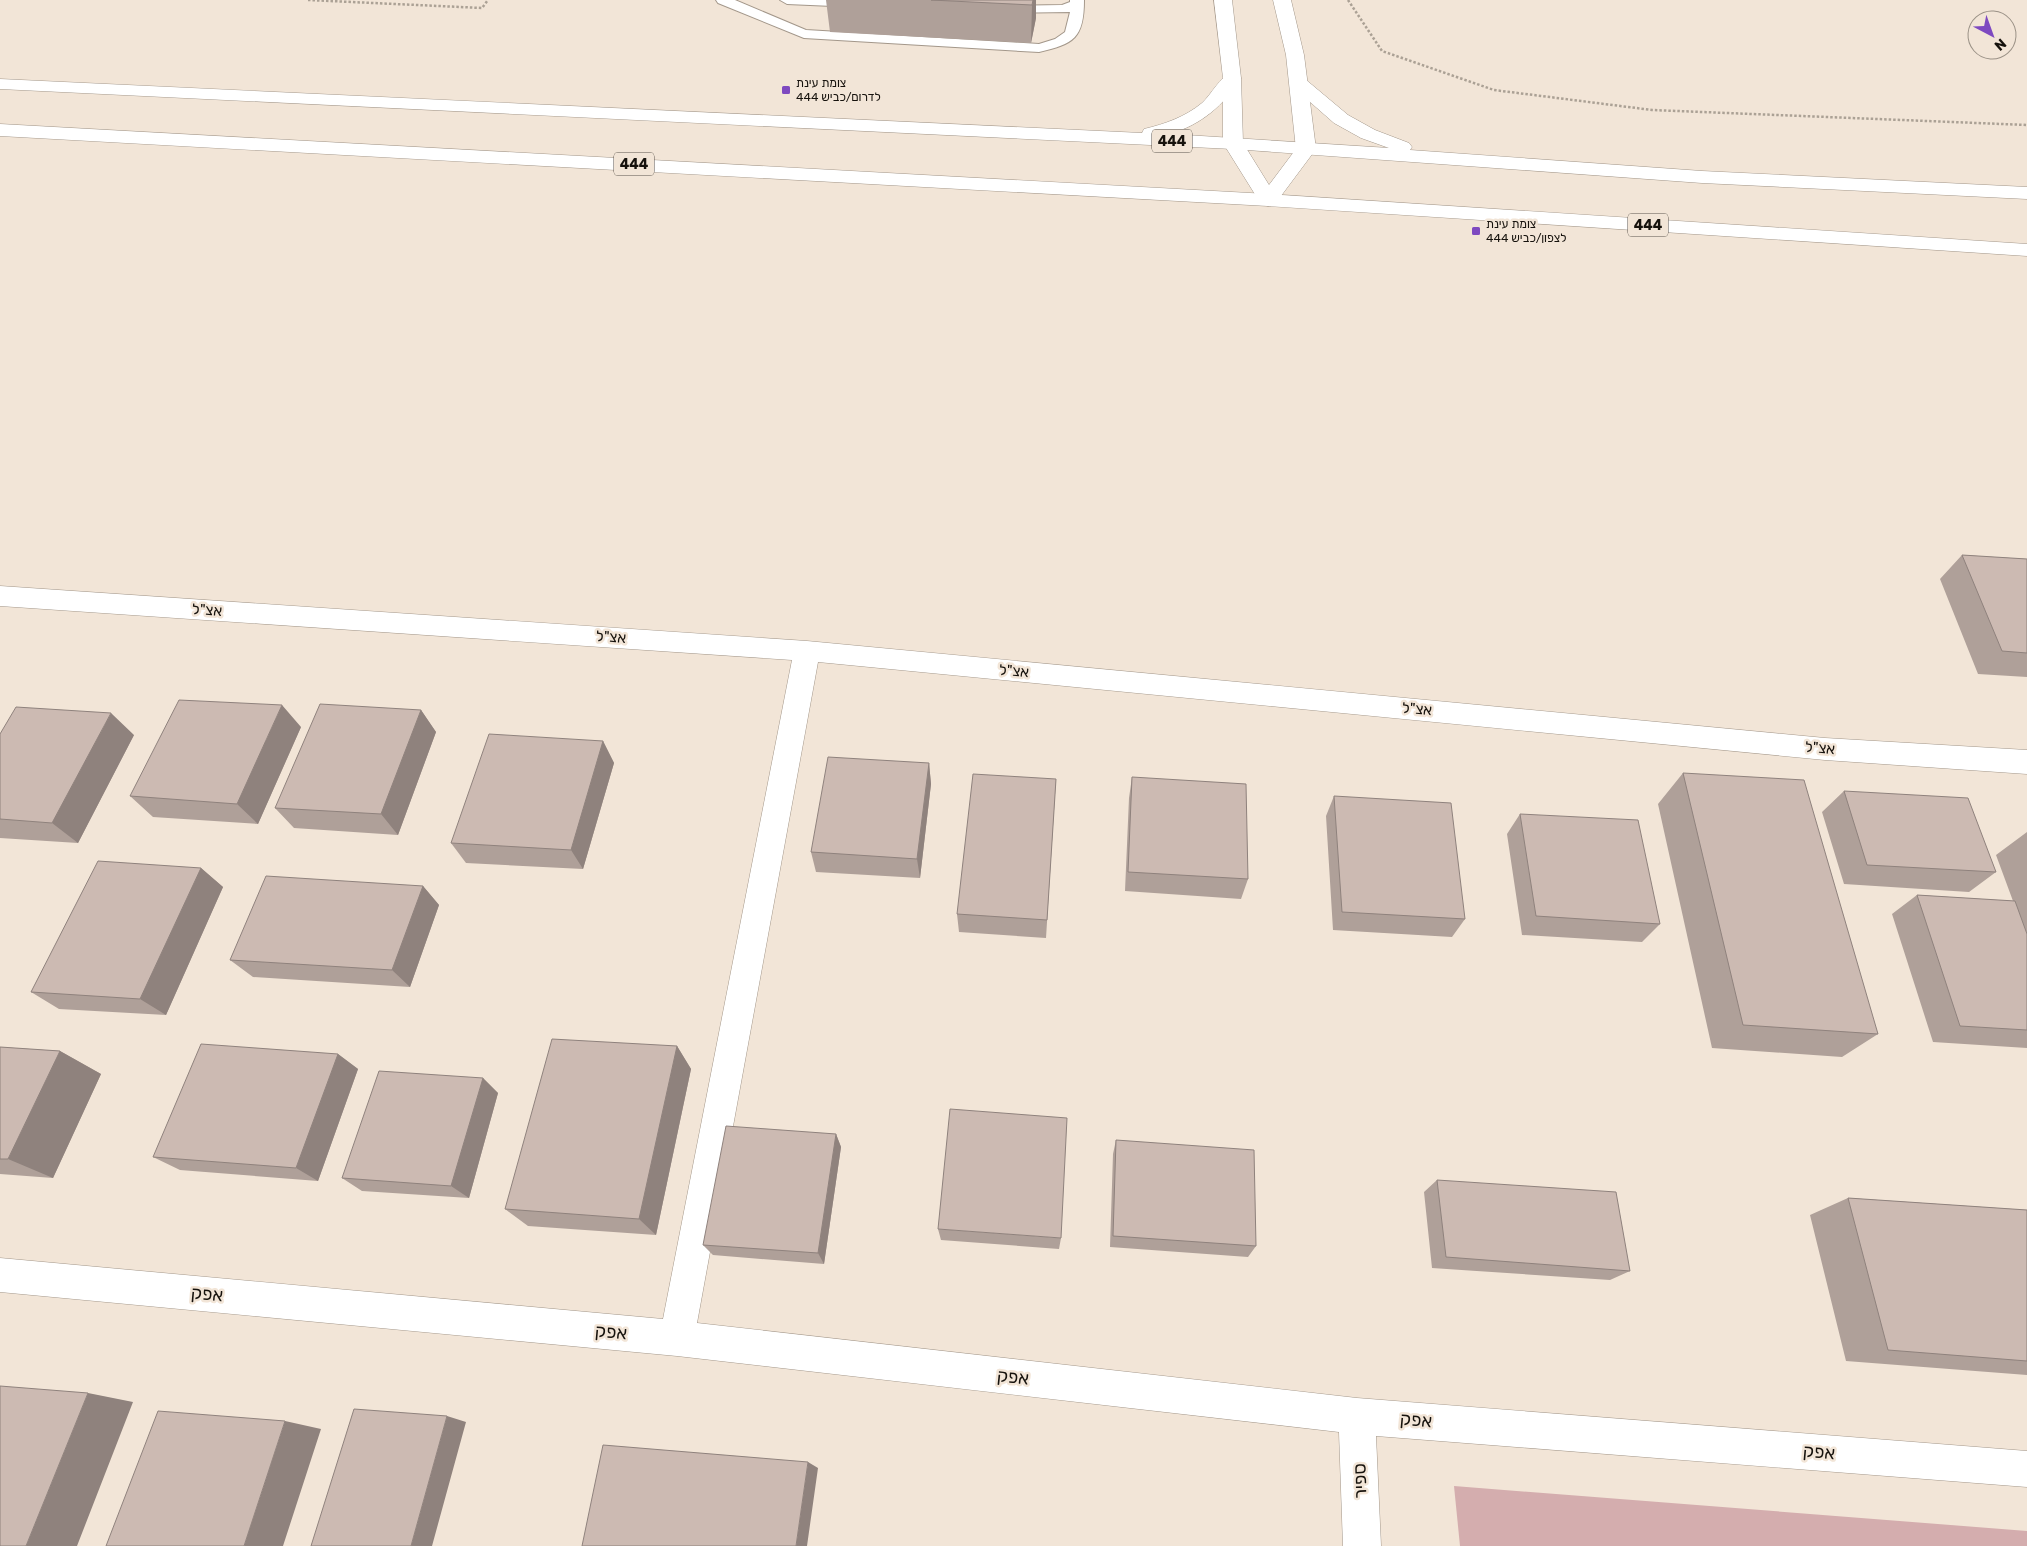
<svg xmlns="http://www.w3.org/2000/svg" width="2027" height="1546" font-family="Rubik,Heebo,sans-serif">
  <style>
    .green { fill: #d4adae }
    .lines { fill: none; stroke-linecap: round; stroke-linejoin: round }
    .lane-casing { stroke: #a3978a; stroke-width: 2 }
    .street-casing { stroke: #a3978a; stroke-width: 1 }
    .secondary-casing { stroke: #a3978a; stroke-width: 1 }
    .primary-casing { stroke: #a3978a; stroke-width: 1 }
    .path { stroke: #aba195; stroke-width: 2.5; stroke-dasharray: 2.5 2; stroke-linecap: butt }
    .lane { fill: #fff; fill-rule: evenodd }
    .street { fill: #fff; fill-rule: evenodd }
    .secondary { fill: #fff; fill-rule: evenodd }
    .primary { fill: #fff; fill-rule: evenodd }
    .wall { fill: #afa099 }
    .shaded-wall { fill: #8f827d }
    .building { fill: #ccbab2; stroke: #8f827d }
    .poi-dot { fill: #7e49c0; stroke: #f2e5d7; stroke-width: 2 }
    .labels { text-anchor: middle; stroke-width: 5; stroke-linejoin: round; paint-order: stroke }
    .far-poi-label { font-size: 12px; fill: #16120d; stroke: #f2e5d7; text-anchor: start }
    .shield { fill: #f2e5d7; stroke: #58514a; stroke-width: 1 }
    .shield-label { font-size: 14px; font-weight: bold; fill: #16120d }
    .street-label { font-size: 15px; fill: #16120d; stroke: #f2e5d7 }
    .near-street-label { font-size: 18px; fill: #16120d; stroke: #f2e5d7 }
  </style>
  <rect width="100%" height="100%" fill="#f2e5d7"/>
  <path class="green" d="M1454,1486L2027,1531V1546H1460Z"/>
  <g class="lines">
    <g class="lane-casing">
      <path id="lane" d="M716,0H735L806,30L1039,44L1055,39L1065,32L1070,12L1005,13L1000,12L998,9L1000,6L1062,5L1070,2V0H1084C1084,38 1074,44 1039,52L804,38L718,3Z
        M780,0H861L863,3L861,6L856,7L787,4Z"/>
    </g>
    <g class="street-casing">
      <path id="street" d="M0,586L807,641L1825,738L2027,750V774L1825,760L818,662L697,1323L1357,1398L2027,1451V1487L1376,1436L1381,1546H1343L1339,1432L677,1356L0,1292V1258L663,1319L792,660L0,606Z"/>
    </g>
    <g class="secondary-casing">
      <path id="secondary" d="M1214,0H1232L1241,78L1243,143L1269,185L1296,149L1286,55L1273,0H1291L1304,55L1316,149L1275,204L1268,206L1261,204L1223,143V78Z"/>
    </g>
    <g class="primary-casing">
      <path id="primary" d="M1232,73L1238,74L1241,78C1223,106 1202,124 1170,134L1389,148L1361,138L1334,123L1293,87L1290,83L1293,79L1299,78L1305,79L1348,115L1375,130L1409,143L1412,147L1410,150L1702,171L2027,187V199L1702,183L1233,149L0,89V79L1142,133L1144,129C1165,124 1185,117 1202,103C1212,94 1220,76 1232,73Z
        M0,124L1268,194L2027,244V256L1268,206L0,136Z"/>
    </g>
    <path class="path" d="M308,0L482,8L488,0
      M1348,0L1382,51L1494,90L1652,110L2027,125"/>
    <use href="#lane" class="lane"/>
    <use href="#street" class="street"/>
    <use href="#secondary" class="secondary"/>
    <use href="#primary" class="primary"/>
  </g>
  <path class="wall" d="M826,0H1036V18L1031,43L830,32Z
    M1962,555L2027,559V677L1978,674L1940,579Z
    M421,710L436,732L398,835L294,828L275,808Z
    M301,727L258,824L153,817L130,796Z
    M0,734L134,735L78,843L0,838Z
    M603,741L614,763L583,869L466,863L451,843Z
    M929,763L931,784L920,878L816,872L811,852Z
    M1683,773L1878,1034L1842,1057L1712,1048L1658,804Z
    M1132,777L1248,879L1241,899L1125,891L1129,798Z
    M1056,779L1046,938L959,932L957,914Z
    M1844,791L1996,872L1969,892L1844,884L1822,812Z
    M1334,796L1465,919L1452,937L1333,930L1326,816Z
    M1520,814L1660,924L1642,942L1522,935L1507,834Z
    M2027,832V1048L1933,1042L1892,914L1917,895L2013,901L1996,855Z
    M201,868L223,887L166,1015L59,1009L31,992Z
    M423,886L439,905L410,987L253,977L230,960Z
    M677,1046L691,1069L656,1235L528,1226L505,1209Z
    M0,1047L60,1051L101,1074L53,1178L0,1174Z
    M338,1054L358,1069L318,1181L180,1170L153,1157Z
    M483,1078L498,1093L469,1198L362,1191L342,1178Z
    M836,1134L841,1147L824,1264L713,1255L703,1245Z
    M1116,1140L1256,1246L1248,1257L1110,1247L1113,1154Z
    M1437,1180L1630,1271L1610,1280L1432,1268L1424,1192Z
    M1848,1198L2027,1210V1375L1846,1361L1810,1215Z
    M938,1229L1061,1238L1059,1249L941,1240Z"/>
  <path class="shaded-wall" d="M1033,0H1036V18L1031,43L1032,5Z
    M282,705L301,727L258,824L237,804Z
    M421,710L436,732L398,835L381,814Z
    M111,713L134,735L78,843L52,823Z
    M603,741L614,763L583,869L571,850Z
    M929,763L931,784L920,878L917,859Z
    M201,868L223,887L166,1015L140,999Z
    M423,886L439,905L410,987L392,970Z
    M677,1046L691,1069L656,1235L639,1219Z
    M60,1051L101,1074L53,1178L8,1159Z
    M338,1054L358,1069L318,1181L296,1168Z
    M483,1078L498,1093L469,1198L451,1186Z
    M836,1134L841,1147L824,1264L818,1253Z
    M88,1393L133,1402L77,1546H26Z
    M447,1416L466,1422L432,1546H411Z
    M285,1421L321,1429L283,1546H244Z
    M808,1462L818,1468L807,1546H796Z"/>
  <path class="building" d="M931,0H1033L1032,5Z
    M1962,555L2027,559V653L2002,651Z
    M179,700L282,705L237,804L130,796Z
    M320,704L421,710L381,814L275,808Z
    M16,707L111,713L52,823L0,819V734Z
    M489,734L603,741L571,850L451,843Z
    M828,757L929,763L917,859L811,852Z
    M1683,773L1804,780L1878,1034L1743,1025Z
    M973,774L1056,779L1047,920L957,914Z
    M1132,777L1246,784L1248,879L1128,872Z
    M1844,791L1968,798L1996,872L1867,865Z
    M1334,796L1451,803L1465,919L1342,912Z
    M1520,814L1638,820L1660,924L1536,916Z
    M98,861L201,868L140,999L31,992Z
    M266,876L423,886L392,970L230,960Z
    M1917,895L2015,901L2027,934V1030L1960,1026Z
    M552,1039L677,1046L639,1219L505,1209Z
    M201,1044L338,1054L296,1168L153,1157Z
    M0,1047L60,1051L8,1159H0Z
    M379,1071L483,1078L451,1186L342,1178Z
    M950,1109L1067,1118L1061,1238L938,1229Z
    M726,1126L836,1134L818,1253L703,1245Z
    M1116,1140L1254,1150L1256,1246L1113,1236Z
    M1437,1180L1616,1192L1630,1271L1446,1257Z
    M1848,1198L2027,1210V1361L1888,1350Z
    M0,1386L88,1393L26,1546H0Z
    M354,1409L447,1416L411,1546H311Z
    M158,1411L285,1421L244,1546H106Z
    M603,1445L808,1462L796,1546H582Z"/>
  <g class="poi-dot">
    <rect x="781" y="85" width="10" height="10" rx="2.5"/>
    <rect x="1471" y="226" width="10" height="10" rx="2.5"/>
  </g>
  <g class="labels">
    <g class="far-poi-label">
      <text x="796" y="87">צומת עינת<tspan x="796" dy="14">לדרום/כביש 444</tspan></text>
      <text x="1486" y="228">צומת עינת<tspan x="1486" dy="14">לצפון/כביש 444</tspan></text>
    </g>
    <g class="shield">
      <rect x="1152" y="129.5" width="40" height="23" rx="4"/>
      <rect x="614" y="152.5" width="40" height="23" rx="4"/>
      <rect x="1628" y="213.5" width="40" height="23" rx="4"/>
    </g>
    <g class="shield-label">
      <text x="1172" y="146">444</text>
      <text x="634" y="169">444</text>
      <text x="1648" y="230">444</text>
    </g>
    <g class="street-label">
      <text transform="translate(207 610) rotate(4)" y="5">אצ"ל</text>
      <text transform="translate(611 637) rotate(4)" y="5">אצ"ל</text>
      <text transform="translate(1014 671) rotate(5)" y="5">אצ"ל</text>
      <text transform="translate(1417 709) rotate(5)" y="5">אצ"ל</text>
      <text transform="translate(1820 748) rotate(5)" y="5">אצ"ל</text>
    </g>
    <g class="near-street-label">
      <text transform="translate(207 1294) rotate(5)" y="6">אפק</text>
      <text transform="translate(611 1332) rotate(5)" y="6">אפק</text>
      <text transform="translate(1013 1377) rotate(6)" y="6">אפק</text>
      <text transform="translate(1416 1420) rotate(5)" y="6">אפק</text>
      <text transform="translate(1819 1452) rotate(5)" y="6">אפק</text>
      <text transform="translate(1360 1481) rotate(-92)" y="6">ספיר</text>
    </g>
  </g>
  <g transform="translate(1992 35) rotate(139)"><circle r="24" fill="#f2e5d7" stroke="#9a9186"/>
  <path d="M0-4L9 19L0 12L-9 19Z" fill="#7e49c0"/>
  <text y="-8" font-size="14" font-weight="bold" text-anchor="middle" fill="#16120d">N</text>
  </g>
</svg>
